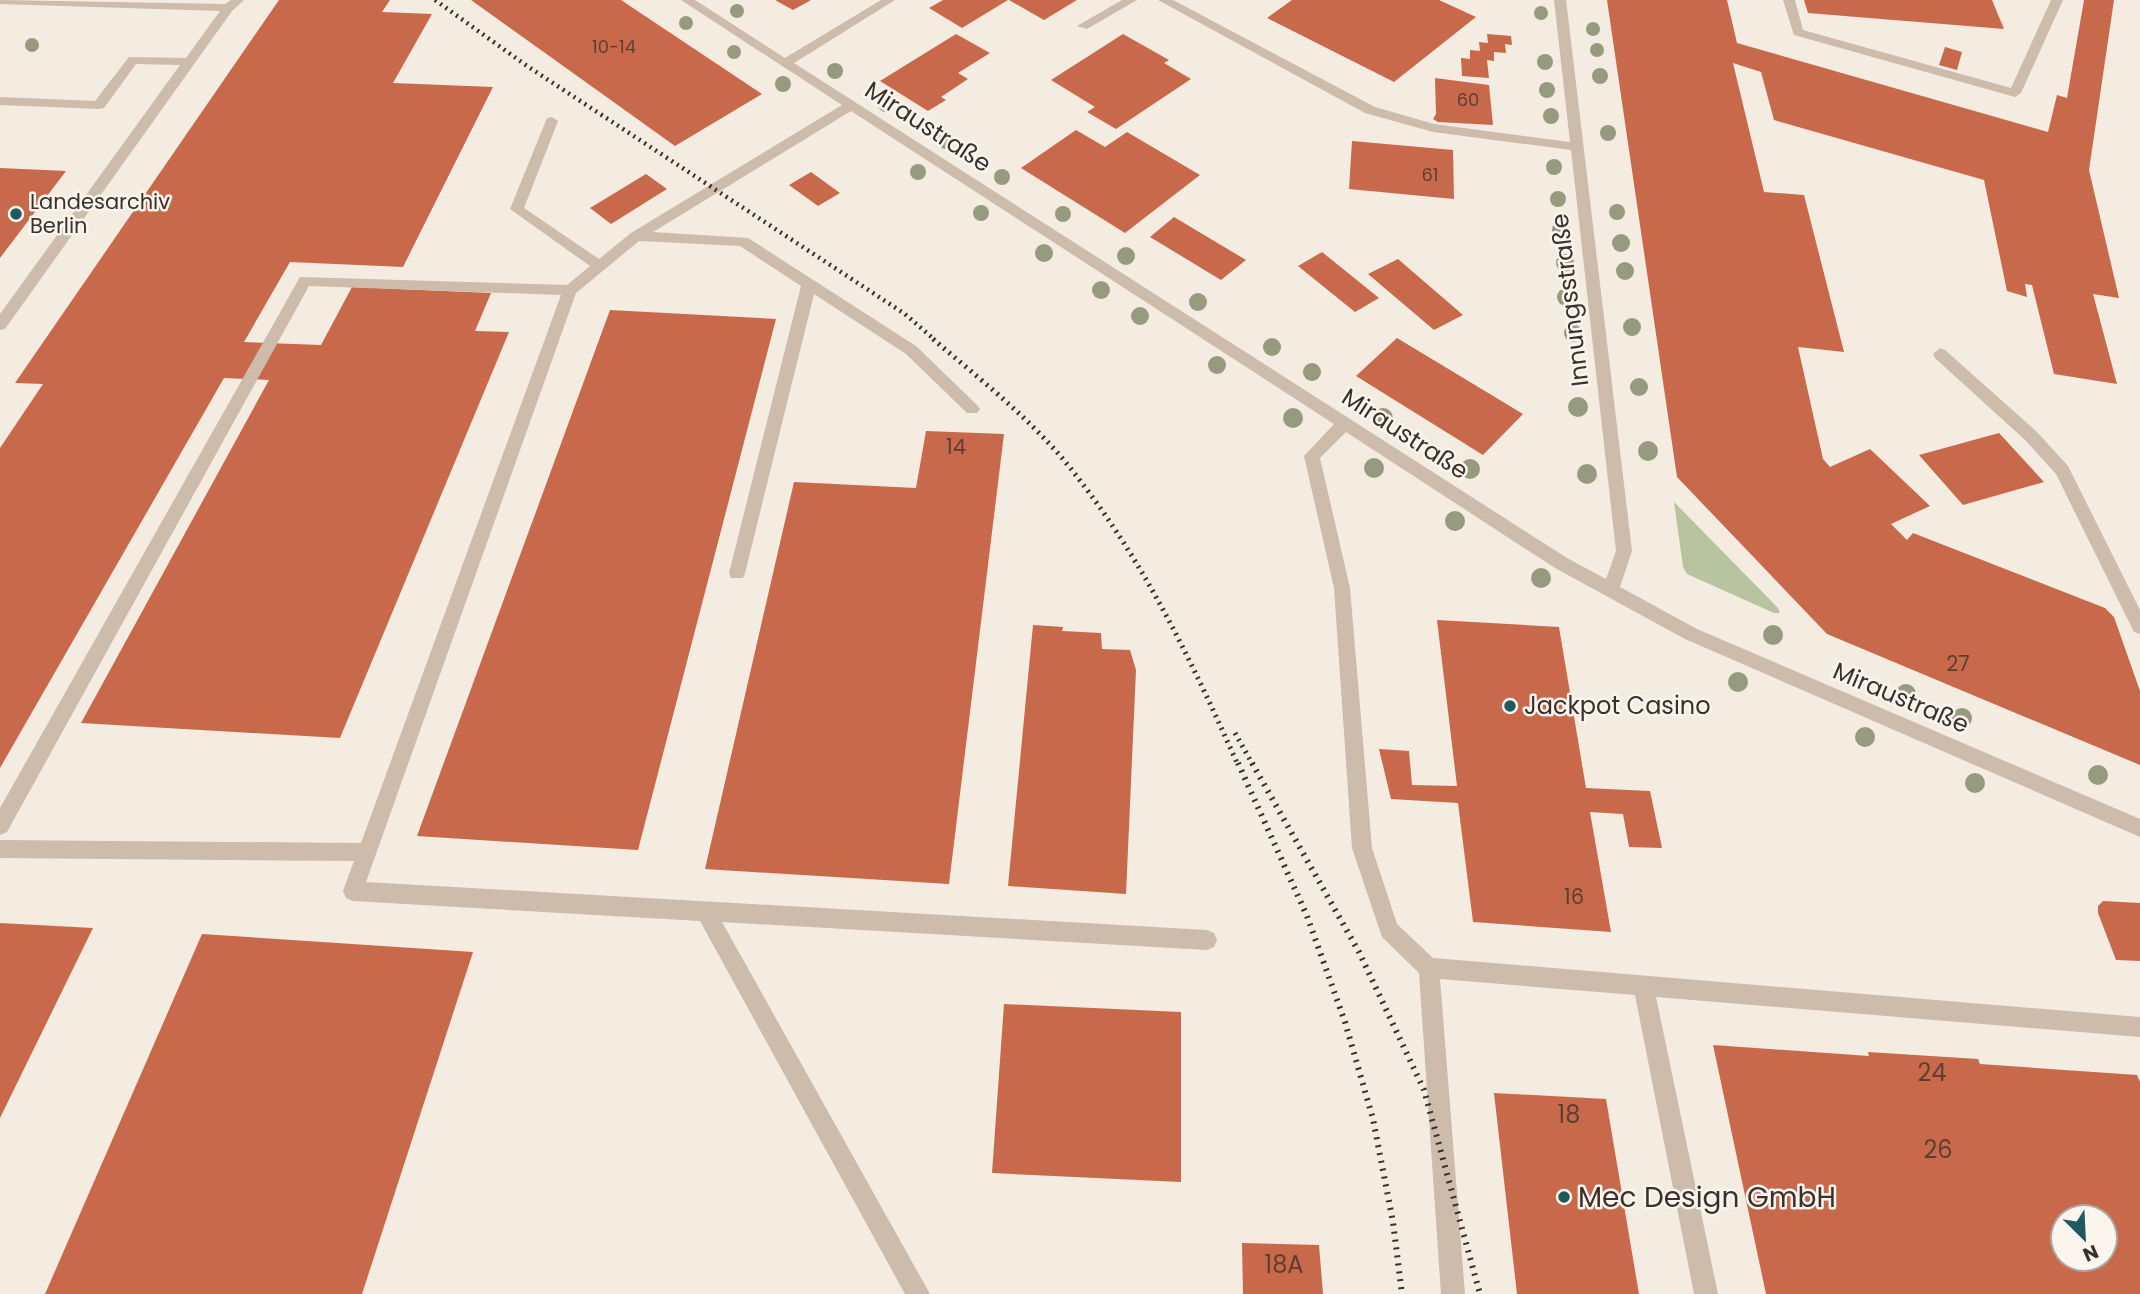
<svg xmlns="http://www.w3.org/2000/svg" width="2140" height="1294" font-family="Poppins,sans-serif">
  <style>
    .green { fill: #b8c4a0 }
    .building { fill: #c8694b; fill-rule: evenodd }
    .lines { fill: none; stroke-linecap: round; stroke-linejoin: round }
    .minor { fill: #cdbbac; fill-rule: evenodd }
    .rail-far2 { stroke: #3b302b; stroke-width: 4.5; stroke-dasharray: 2 4.5; stroke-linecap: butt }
    .rail-far1 { stroke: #3b302b; stroke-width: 5; stroke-dasharray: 2 5; stroke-linecap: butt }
    .rail { stroke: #3b302b; stroke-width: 6; stroke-dasharray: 2 6; stroke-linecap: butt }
    .tree { fill: #969b7f }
    .poi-dot { fill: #1f5a5e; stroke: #fbf5ee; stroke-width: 2.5 }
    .labels { text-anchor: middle; stroke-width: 5; stroke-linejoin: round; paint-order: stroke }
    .far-number-label { font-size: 18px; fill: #5e3e33 }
    .far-poi-label { font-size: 21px; fill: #3b302b; stroke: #fbf5ee; text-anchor: start }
    .number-label { font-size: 21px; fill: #5e3e33 }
    .street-label { font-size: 24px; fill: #3b302b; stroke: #fbf5ee }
    .poi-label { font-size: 24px; fill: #3b302b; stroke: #fbf5ee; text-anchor: start }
    .near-number-label { font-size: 24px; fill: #5e3e33 }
    .near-poi-label { font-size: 28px; fill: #3b302b; stroke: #fbf5ee; text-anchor: start }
  </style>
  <rect width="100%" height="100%" fill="#f4ebe1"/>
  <path class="green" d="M1674,502L1778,608L1780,613H1774L1687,574L1683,567Z"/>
  <path class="building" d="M279,0H390L382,12L432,14L393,83L493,87L403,267L290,262L244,342L321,345L352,287L491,293L475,331L509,332L340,738L81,723L269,380L224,378L0,768V448L43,384L15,383Z
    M471,0H621L762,94L675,146Z
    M775,0H811L793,10Z
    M943,0H1008L962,28L929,8Z
    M1009,0H1077L1044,20Z
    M1292,0H1439L1476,17L1394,82L1267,18Z
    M1607,0H1727L1737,43L2048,132L2057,95L2067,98L2084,0H2114L2089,170L2119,298L2093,294L2117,384L2054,374L2032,285L2025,284L2027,297L2007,291L1984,180L1774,120L1761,72L1733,63L1764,192L1804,195L1844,352L1798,347L1823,459L1830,467L1870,449L1930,506L1891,524L1907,540L1913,533L2105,608L2114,617L2140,691V765L1827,634L1677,477Z
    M1804,0H1992L2004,29L1808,13Z
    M956,34L990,53L958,73L968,79L941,97L946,100L928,111L880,81Z
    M1123,34L1169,60L1164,63L1191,79L1116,129L1087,112L1095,107L1051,80Z
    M1487,34L1511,36L1512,45L1505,44L1506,53L1494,52V61L1487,60L1489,78L1462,76L1461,58L1470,59V50L1480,51L1479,42L1488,43Z
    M1945,47L1962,52L1957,70L1939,65Z
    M1435,78L1489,85L1493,125L1438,122L1433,119L1436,114Z
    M1076,130L1105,147L1127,132L1200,175L1125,233L1021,168Z
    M1352,141L1453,150L1454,199L1349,189Z
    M0,168L66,171L0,258Z
    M811,172L840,193L818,206L789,185Z
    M646,174L667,189L611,224L590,208Z
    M1174,217L1246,260L1221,280L1150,237Z
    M1322,252L1379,298L1355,312L1298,266Z
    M1398,259L1463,315L1434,330L1368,274Z
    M610,310L776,319L638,850L417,836Z
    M1397,338L1523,414L1483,455L1356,376Z
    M926,431L1004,434L949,884L705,869L794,482L916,488Z
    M1999,433L2044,482L1963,505L1919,455Z
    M1437,620L1559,627L1586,788L1650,791L1662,848L1629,847L1623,814L1590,812L1611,932L1473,922L1458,803L1391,799L1379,749L1409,751L1412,785L1457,786Z
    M1033,625L1063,627L1062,631L1101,633L1102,649L1130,650L1136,670L1126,894L1008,886Z
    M2103,901L2140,903V961L2116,960L2098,913V906Z
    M0,923L93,928L0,1118Z
    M202,934L473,952L362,1294H45Z
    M1004,1004L1181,1012V1182L992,1173Z
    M1713,1045L1869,1056L1868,1052L1978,1059L1980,1064L2137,1075L2140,1082V1294H1766ZM2063,1217H2105V1259H2063Z
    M1494,1093L1606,1099L1639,1294H1517Z
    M1242,1243L1319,1245L1323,1294H1243Z"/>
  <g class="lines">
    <path class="minor" d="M0,0L225,4L231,0H244L232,11L5,329L0,330V314L180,65L136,64L104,108L99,109L0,105V97L95,101L129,57L186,58L220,11L0,4Z
      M681,0H695L785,58L881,0H895L794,63L1567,558L1606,579L1616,551L1571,150L1433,132L1365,113L1158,0H1173L1375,107L1434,124L1570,142L1554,0H1566L1632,551L1620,587L1697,629L2140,819V837L1685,639L1555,568L1346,432L1320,458L1350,588L1372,848L1397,924L1433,958L2140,1017V1037L1656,997L1718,1294H1694L1635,995L1440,979L1465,1294H1441L1419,973L1382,937L1352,848L1334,588L1304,456L1334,424L851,111L653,232L748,238L916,346L977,405L980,409L977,413H967L906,354L814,294L745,573L743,578H731L729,573L801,286L740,246L639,241L576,293L366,882L1207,930L1214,933L1217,940L1214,947L1207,950L722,922L930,1294H905L700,921L353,901L346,898L343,891L354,861L0,858V840L361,843L561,295L309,286L7,832L0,835V808L300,277L567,285L590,266L510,209L547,118L552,117L558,121L524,208L599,259L631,233L842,105Z
      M1122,0H1137L1087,29L1077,26Z
      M1783,0H1795L1803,30L2011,88L2051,0H2063L2021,93L2015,97L1794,35Z
      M1940,348L1945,350L2037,432L2068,466L2140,610V634L2134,632L2056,474L2025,440L1935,358L1933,354Z"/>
    <path class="rail-far2" d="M435,0L527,66L905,314L935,340"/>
    <path class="rail-far1" d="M933,339C982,381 1036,423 1075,474C1146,565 1191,660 1238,765
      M1235,733L1253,765"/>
    <path class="rail" d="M1238,763L1307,916L1345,1022L1373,1119L1393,1222L1402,1294
      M1252,763L1359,952L1424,1090L1480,1294"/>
  </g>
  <g class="tree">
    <circle cx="737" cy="11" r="7"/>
    <circle cx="1541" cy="13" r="7"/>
    <circle cx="686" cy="23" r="7"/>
    <circle cx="1593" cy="29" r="7"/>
    <circle cx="32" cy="45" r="7"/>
    <circle cx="1597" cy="50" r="7"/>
    <circle cx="734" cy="52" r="7"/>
    <circle cx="1545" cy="62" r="8"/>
    <circle cx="835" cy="71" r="8"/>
    <circle cx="1600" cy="76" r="8"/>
    <circle cx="783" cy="84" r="8"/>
    <circle cx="1547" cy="90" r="8"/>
    <circle cx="886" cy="104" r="8"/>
    <circle cx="1551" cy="116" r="8"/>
    <circle cx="1608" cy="133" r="8"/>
    <circle cx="946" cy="141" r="8"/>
    <circle cx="1554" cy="167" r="8"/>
    <circle cx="918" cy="172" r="8"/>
    <circle cx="1002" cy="177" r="8"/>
    <circle cx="1558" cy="199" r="8"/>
    <circle cx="1617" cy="212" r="8"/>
    <circle cx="981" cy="213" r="8"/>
    <circle cx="1063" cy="214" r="8"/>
    <circle cx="1561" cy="230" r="9"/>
    <circle cx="1621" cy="243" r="9"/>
    <circle cx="1044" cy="253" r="9"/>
    <circle cx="1126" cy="256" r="9"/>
    <circle cx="1565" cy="263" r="9"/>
    <circle cx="1625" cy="271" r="9"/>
    <circle cx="1101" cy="290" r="9"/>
    <circle cx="1566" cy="297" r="9"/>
    <circle cx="1198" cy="302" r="9"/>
    <circle cx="1140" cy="316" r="9"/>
    <circle cx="1632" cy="327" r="9"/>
    <circle cx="1573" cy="333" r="9"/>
    <circle cx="1272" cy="347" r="9"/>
    <circle cx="1217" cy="365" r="9"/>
    <circle cx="1312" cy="372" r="9"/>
    <circle cx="1639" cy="387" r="9"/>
    <circle cx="1578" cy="407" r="10"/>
    <circle cx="1293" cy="418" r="10"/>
    <circle cx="1383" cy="418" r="10"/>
    <circle cx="1648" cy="451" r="10"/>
    <circle cx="1374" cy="468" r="10"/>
    <circle cx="1470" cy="469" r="10"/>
    <circle cx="1587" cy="474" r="10"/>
    <circle cx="1455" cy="521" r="10"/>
    <circle cx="1541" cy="578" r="10"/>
    <circle cx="1773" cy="635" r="10"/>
    <circle cx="1738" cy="682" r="10"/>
    <circle cx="1906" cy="694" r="10"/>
    <circle cx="1962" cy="718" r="10"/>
    <circle cx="1865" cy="737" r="10"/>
    <circle cx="2098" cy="775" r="10"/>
    <circle cx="1975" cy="783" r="10"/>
  </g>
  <g class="poi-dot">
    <circle cx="16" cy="214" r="7"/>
    <circle cx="1510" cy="706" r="7"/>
    <circle cx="1564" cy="1197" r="7"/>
  </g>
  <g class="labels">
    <g class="far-number-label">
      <text x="614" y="53">10-14</text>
      <text x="1468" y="106">60</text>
      <text x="1430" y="181">61</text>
    </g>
    <g class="far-poi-label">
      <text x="30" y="209">Landesarchiv<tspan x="30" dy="24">Berlin</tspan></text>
    </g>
    <g class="number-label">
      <text x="956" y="454">14</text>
      <text x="1958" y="671">27</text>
      <text x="1574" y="904">16</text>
    </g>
    <g class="street-label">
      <text transform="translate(928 127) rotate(33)" y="8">Miraustraße</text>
      <text transform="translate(1570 300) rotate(-97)" y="8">Innungsstraße</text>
      <text transform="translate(1405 434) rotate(33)" y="8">Miraustraße</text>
      <text transform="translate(1901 698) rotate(23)" y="8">Miraustraße</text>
    </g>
    <g class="poi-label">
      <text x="1524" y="714">Jackpot Casino</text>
    </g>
    <g class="near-number-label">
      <text x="1932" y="1081">24</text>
      <text x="1569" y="1123">18</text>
      <text x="1938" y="1158">26</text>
      <text x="1284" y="1273">18A</text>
    </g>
    <g class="near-poi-label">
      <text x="1578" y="1207">Mec Design GmbH</text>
    </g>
  </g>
  <g transform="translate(2084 1238) rotate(156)"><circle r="33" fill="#fbf5ee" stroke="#aea6a0" stroke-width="2"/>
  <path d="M0-5L12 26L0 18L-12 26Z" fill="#1f5a5e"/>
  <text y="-10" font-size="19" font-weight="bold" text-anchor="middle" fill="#3b302b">N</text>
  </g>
</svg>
